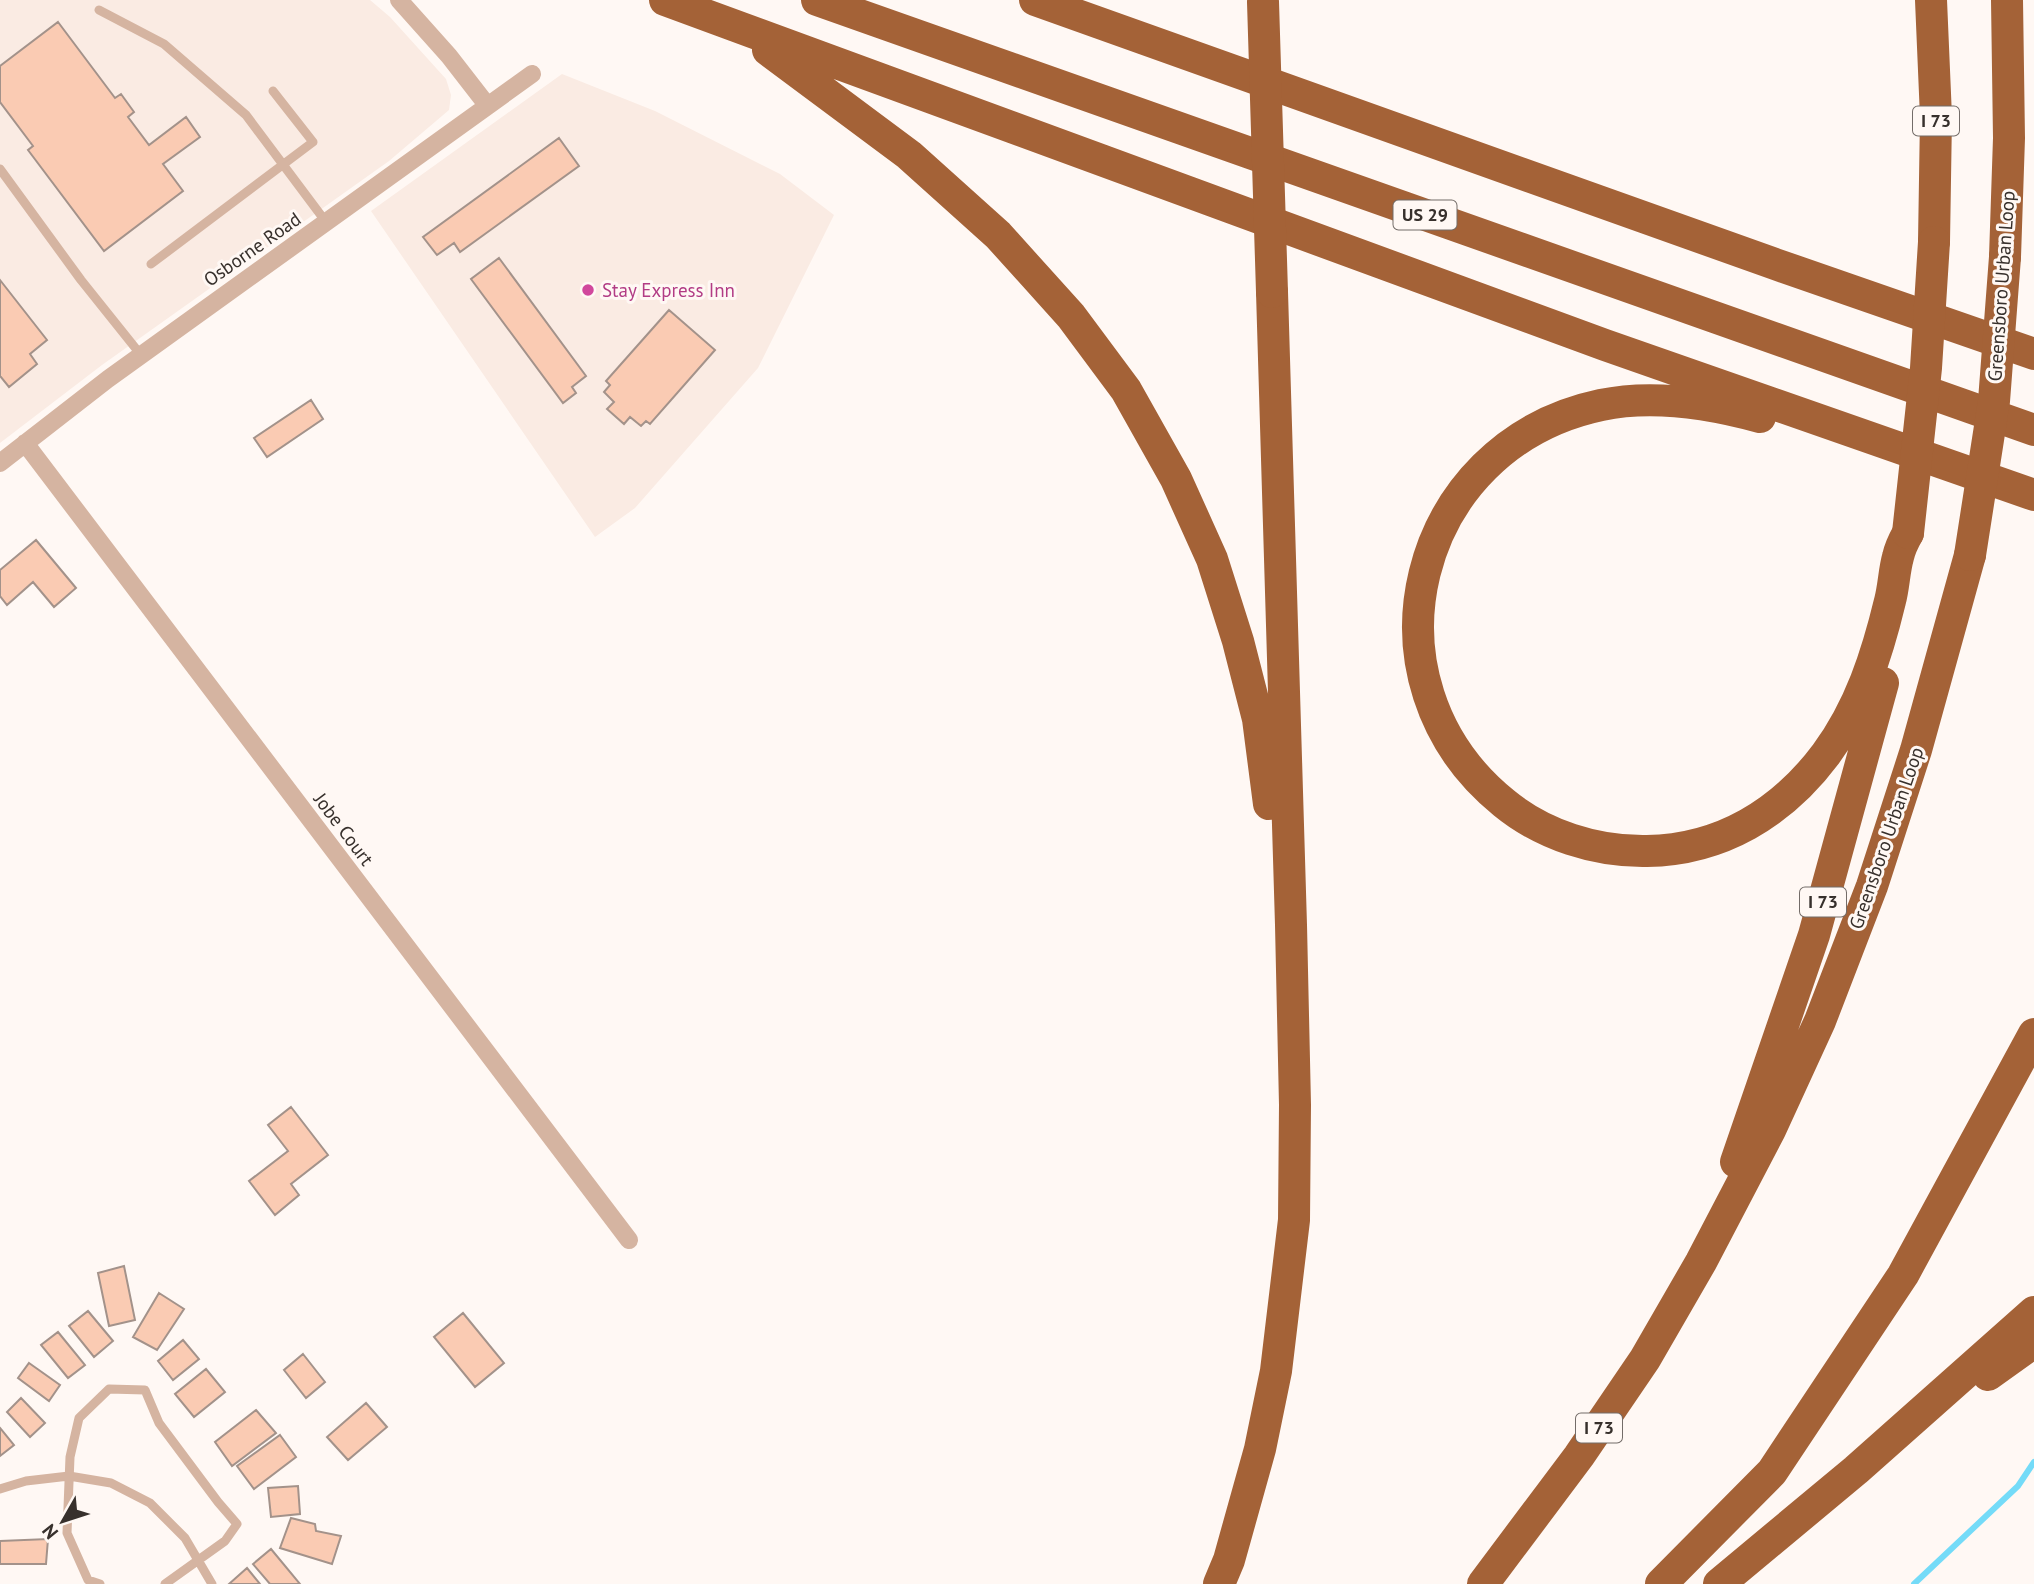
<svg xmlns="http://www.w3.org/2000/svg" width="2034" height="1584" font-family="'PT Sans',sans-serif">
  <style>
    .built { fill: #faebe3 }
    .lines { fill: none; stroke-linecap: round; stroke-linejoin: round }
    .stream { stroke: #74dbf8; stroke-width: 6 }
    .building { fill: #facbb3; stroke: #a3928a; stroke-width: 2 }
    .service { stroke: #d5b4a1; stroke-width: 9 }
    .minor { stroke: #d5b4a1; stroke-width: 18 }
    .motorway { stroke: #a46237; stroke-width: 32 }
    .motorway-bridge { stroke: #a46237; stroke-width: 32 }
    .hotel-dot { fill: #d1479c; stroke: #fff8f4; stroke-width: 2.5 }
    .labels { text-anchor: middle; stroke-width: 6; stroke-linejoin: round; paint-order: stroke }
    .shield { fill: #fff8f4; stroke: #736c68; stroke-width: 2 }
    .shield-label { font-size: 18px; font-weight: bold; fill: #37302c }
    .street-label { font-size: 19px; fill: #37302c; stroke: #fff8f4 }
    .hotel-label { font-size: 19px; fill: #b23c85; stroke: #fff8f4; text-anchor: start }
  </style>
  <rect width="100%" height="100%" fill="#fff8f4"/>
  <path class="built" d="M0,0H370L390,17L446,79L451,95L449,110L389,161L102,365L0,443Z
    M562,74L655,111L780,174L834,215L758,368L635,508L595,537L371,211Z"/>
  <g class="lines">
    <path class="stream" d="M1914,1584L2018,1486L2034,1462"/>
  </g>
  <path class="building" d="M58,22L115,98L121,94L134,112L128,117L149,145L186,117L200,137L163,164L183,191L104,251L28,150L33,146L0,102V66Z
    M559,138L579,166L460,252L454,243L437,255L423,237Z
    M499,258L586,376L572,387L576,393L563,403L471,279Z
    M0,280L47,340L30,354L37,364L9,387L0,376Z
    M669,310L715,350L650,424L646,421L641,426L630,417L624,424L607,409L614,402L604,392L610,385L606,381Z
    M311,400L323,419L267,457L254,438Z
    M36,540L76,588L54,607L33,582L7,605L0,596V570Z
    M291,1107L328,1155L291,1184L299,1195L275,1215L249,1181L288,1151L268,1125Z
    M124,1266L135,1320L109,1326L98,1273Z
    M159,1293L184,1309L157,1350L133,1337Z
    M88,1311L113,1341L94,1357L69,1326Z
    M463,1313L504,1363L475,1387L434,1337Z
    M58,1332L85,1365L68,1378L41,1345Z
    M183,1340L199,1359L173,1380L158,1361Z
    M303,1354L325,1382L306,1398L284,1370Z
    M29,1363L60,1385L49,1401L18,1378Z
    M206,1369L225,1392L194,1417L175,1394Z
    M21,1398L45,1423L30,1437L7,1412Z
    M366,1403L387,1427L348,1460L327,1437Z
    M256,1410L276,1433L232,1466L215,1442Z
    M0,1428L14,1445L0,1456Z
    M280,1435L296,1457L254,1489L237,1466Z
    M298,1486L300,1514L271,1517L268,1488Z
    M291,1518L315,1524L316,1531L341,1536L332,1564L280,1548Z
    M48,1539L46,1564H0V1541Z
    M271,1549L300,1584H270L253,1564Z
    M247,1568L260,1584H229Z"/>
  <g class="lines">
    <path class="service" d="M99,10L164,44L246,115L326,222
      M0,169L81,280L141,355
      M151,264L313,142L273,91
      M0,1489L26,1481L69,1476L111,1483L150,1503L185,1538L212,1584
      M100,1584L88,1580L67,1533L70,1457L79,1418L109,1389L145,1390L159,1423L218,1502L237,1524L225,1541L165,1584"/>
    <path class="minor" d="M399,0L449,56L487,105
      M25,443L629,1240
      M0,463L108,379L532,74"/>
    <path class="motorway" d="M665,0L1605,345L2034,495
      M817,0L2034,430
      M1035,0L1775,264L2034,354
      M1931,0L1936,117L1934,242
      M768,50L909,155L998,235L1071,316L1126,390L1176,479L1212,559L1238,641L1258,719L1269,804
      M2005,257L2009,138L2007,0
      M1760,417C1709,403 1653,394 1601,405C1411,445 1353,681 1504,803C1543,835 1596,852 1647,851C1721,850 1782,813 1826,754C1860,708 1877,655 1890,601C1894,586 1894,571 1898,557C1900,548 1904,540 1908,533
      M1736,1162L1814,935L1883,683
      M1988,1375L2034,1342
      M1219,1584L1229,1560L1260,1449L1276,1371L1294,1220L1295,1105L1291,925L1272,292
      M1483,1584L1579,1456L1645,1359L1701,1262L1770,1130L1820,1021L1872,886L1916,750L1970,555
      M1661,1584L1772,1472L1903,1275L2034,1034
      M1719,1584L1856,1470L2034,1312"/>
    <path class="motorway-bridge" d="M1263,2L1272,292
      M1908,533L1926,368L1934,242
      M1970,555L1994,401L2005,257"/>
  </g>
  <circle class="hotel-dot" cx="588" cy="290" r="7"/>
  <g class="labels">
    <g class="shield">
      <rect x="1913" y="106.5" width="46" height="29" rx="5"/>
      <rect x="1393.5" y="200.5" width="63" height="29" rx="5"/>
      <rect x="1800" y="887.5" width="46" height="29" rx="5"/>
      <rect x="1576" y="1413.5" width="46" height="29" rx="5"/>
    </g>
    <g class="shield-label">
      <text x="1936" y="127">I 73</text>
      <text x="1425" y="221">US 29</text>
      <text x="1823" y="908">I 73</text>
      <text x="1599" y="1434">I 73</text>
    </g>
    <g class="street-label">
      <text transform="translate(252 249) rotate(-35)" y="7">Osborne Road</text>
      <text transform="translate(2001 286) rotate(-86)" y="7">Greensboro Urban Loop</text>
      <text transform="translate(344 829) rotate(53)" y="7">Jobe Court</text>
      <text transform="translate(1886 838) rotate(-71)" y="7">Greensboro Urban Loop</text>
    </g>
    <g class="hotel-label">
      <text x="602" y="297">Stay Express Inn</text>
    </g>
  </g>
  <g transform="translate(63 1521) rotate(231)" stroke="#fff8f4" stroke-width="5" paint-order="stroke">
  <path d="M0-5L12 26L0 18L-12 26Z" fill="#37302c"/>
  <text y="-10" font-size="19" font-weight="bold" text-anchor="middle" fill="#37302c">N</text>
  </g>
</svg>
